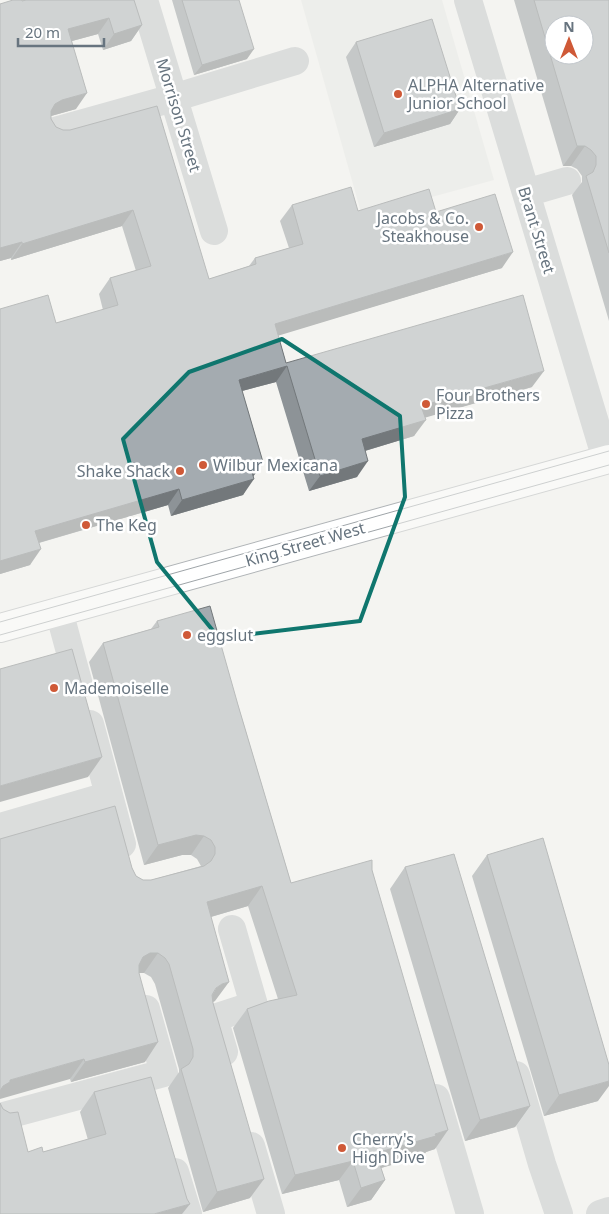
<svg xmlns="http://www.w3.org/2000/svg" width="609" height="1214" font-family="'Noto Sans',sans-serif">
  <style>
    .built { fill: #e5e6e5 }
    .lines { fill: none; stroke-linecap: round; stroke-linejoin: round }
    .major-casing { stroke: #b0b4b7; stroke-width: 30 }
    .minor { stroke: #bcc0c3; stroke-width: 28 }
    .major { stroke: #fff; stroke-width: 28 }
    .tram { stroke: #9ea4a8; stroke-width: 1 }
    .wall { fill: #8d9397 }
    .shaded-wall { fill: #73787b }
    .building { fill: #a4abb0; stroke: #73787b; fill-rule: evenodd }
    .marked { fill: none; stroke: #0f766e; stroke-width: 4; stroke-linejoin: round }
    .poi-dot { fill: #cf5937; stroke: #fff; stroke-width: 2 }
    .labels { text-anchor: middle; stroke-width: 5; stroke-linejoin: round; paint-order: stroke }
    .poi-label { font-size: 16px; fill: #67747f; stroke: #fff; text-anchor: start }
    .street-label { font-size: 16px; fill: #67747f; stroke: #fff }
  </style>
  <rect width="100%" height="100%" fill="#f4f4f1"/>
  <path class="built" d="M301,0H442L494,180L362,216Z"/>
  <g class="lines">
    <g class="major-casing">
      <path id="major" d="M0,628L609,459"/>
    </g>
    <path class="minor" d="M144,0L214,231
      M468,0L606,459
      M55,131L173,98L295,61
      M526,193L567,181
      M59,611L79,685
      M90,724L122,844
      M0,827L97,799
      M224,1052L214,1018L254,1005L232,929
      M516,1075L542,1164L559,1214
      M436,1098L470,1214
      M0,1117L164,1073L146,1009
      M251,1146L271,1214
      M175,1172L188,1214
      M600,1214L609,1211"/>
    <use href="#major" class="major"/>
    <path class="tram" d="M0,622L609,451
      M0,635L609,465"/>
  </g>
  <path class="wall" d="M26,0L142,25L131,41L103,50L98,34L72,41L76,109L51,116V119L56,127L209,279L249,266L255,258L289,248L280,221L292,205L358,211L436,212L502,268L278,335L286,363L532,387L425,417L414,436L365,451L357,477L309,491L276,382L242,391L263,462L253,477L243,495L171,516L168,505L39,543L30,565L0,574V309L56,323L103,310L99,294L110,278L136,271L122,226L11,260V258L0,261V4Z
    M172,0H239L247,59L194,75Z
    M514,0H609V321L572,195L582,182V176L577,169L571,166H563Z
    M356,42L460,109L450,124L374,147L346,57Z
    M157,621L238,705L291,883L372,870L435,1149L426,1152L423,1156L381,1168L385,1180L371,1200L347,1207L339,1180L282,1194L233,1028L247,1009L278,999L248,906L211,917L215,1001L213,1002L250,1198L203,1212L168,1088L179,1072V1069L155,984L151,977L144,973H139L145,1062L71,1082L70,1079L132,868L136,876L143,880H151L201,866L197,859L191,855H182L144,865L89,662L103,643L151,629Z
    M487,855L598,1101L544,1116L472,876Z
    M405,867L530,1106L515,1127L465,1141L390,889Z
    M94,1092L182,1214L28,1152H43L88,1140L80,1112Z"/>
  <path class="shaded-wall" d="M109,18L98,34L57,45L68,29Z
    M142,25L131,41L103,50L114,34Z
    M254,49L247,59L194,75L202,65Z
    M87,93L76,109L51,116L44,120L55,104L62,100Z
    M460,109L450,124L374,147L384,133Z
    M577,146H585L571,166H563Z
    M133,210L122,226L11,260L22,244Z
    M22,242L11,258L0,261V248Z
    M513,252L502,268L264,340L275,324Z
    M287,366L276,382L227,395L239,380Z
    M544,371L532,387L410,422L421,406Z
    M426,420L414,436L351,455L362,439Z
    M368,461L357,477L309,491L320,476Z
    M263,462L252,478L250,466Z
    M254,479L243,495L171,516L182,500Z
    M179,489L168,505L24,547L35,531Z
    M41,549L30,565L0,574V561Z
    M102,757L88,777L0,802V786Z
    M196,835L204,836L191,855H182L144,865L158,845Z
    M262,886L248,906L193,922L207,902Z
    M150,953H158L144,973H136L129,977L143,957Z
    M229,982L215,1001L209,1003L216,988L222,984Z
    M158,1042L145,1062L71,1082L85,1062Z
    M84,1059L70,1079L0,1099V1090L3,1086L10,1080Z
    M609,1081V1086L598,1101L544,1116L559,1095Z
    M530,1106L515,1127L465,1141L480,1120Z
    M448,1130L435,1149L426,1152L423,1156L363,1173L376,1153Z
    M353,1161L339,1180L282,1194L295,1175Z
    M264,1179L250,1198L203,1212L217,1192Z
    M385,1180L371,1200L347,1207L361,1188Z
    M190,1204L182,1214H154Z"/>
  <path class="building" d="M13,0H22V1L26,0H134L142,25L114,34L109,18L68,29L87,93L62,100L55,104L51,111V119L56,127L63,130H70L157,106L209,279L256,264L255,258L303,244L292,205L351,187L358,211L429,189L436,212L495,194L513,252L275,324L286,363L523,295L544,371L421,406L426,420L362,439L368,461L320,476L287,366L239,380L263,462L250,466L254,479L182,500L179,489L35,531L41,549L0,561V309L48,295L56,323L118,305L110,278L151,266L133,210L22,244V242L0,248V4Z
    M182,0H239L254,49L202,65Z
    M534,0H609V253L586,176L593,172L596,165V156L591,150L585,146H577ZM554,25H584V55H554Z
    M432,19L460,109L384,133L356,42Z
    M210,606L238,705L291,883L372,860V870L448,1130L435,1134L436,1136L376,1153L385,1180L361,1188L353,1161L295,1175L247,1009L269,1001L297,995L262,886L207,902L229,982L222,984L216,988L212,995L213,1003L264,1179L217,1192L181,1069L189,1064L193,1057V1049L169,964L165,958L158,953H150L143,957L139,965V973L158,1042L85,1062L84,1059L10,1080V1082L3,1086L0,1091V839L115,806L132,868L136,876L143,880H151L204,866L211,861L215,854V847L211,840L204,836L196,835L158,845L103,643L159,627L157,621Z
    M72,649L102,757L0,786V669Z
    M543,838L609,1065V1081L559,1095L487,855Z
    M454,854L530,1106L480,1120L405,867Z
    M151,1077L187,1199L190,1204L154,1214H0V1103L3,1109L10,1113L18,1112L28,1152L42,1147L43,1152L106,1134L94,1092Z"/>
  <path d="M0 0H609V1214H0ZM282,339L400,416L405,497L360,621L219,638L157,562L123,439L189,372Z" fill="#f4f4f1" fill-opacity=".55" fill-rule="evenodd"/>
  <path class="marked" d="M282,339L400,416L405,497L360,621L219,638L157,562L123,439L189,372Z"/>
  <g class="poi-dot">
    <circle cx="398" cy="94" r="5"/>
    <circle cx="479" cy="227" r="5"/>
    <circle cx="426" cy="404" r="5"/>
    <circle cx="203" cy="465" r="5"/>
    <circle cx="180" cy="471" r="5"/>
    <circle cx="86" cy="525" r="5"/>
    <circle cx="187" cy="635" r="5"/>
    <circle cx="54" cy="688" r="5"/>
    <circle cx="342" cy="1148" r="5"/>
  </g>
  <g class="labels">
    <g class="poi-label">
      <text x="408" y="91">ALPHA Alternative<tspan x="408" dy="18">Junior School</tspan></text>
      <text x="469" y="224" text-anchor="end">Jacobs &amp; Co.<tspan x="469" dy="18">Steakhouse</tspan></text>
      <text x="436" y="401">Four Brothers<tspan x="436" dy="18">Pizza</tspan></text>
      <text x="213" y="471">Wilbur Mexicana</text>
      <text x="170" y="477" text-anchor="end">Shake Shack</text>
      <text x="96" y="531">The Keg</text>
      <text x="197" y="641">eggslut</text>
      <text x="64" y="694">Mademoiselle</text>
      <text x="352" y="1145">Cherry's<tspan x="352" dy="18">High Dive</tspan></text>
    </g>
    <g class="street-label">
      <text transform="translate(179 115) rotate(73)" y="6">Morrison Street</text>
      <text transform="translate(537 230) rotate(73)" y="6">Brant Street</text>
      <text transform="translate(305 544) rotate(-16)" y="6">King Street West</text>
    </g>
  </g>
  <g transform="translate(569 40)"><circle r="24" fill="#ffffff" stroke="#c2c7cc"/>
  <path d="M0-4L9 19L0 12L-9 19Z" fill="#cf5937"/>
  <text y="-8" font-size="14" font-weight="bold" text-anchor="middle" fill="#67747f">N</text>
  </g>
  <path d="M18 38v8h86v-8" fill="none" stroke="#67747f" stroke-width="2.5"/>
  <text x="25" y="38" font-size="15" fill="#67747f" stroke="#ffffff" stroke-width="4" paint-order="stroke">20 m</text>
</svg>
